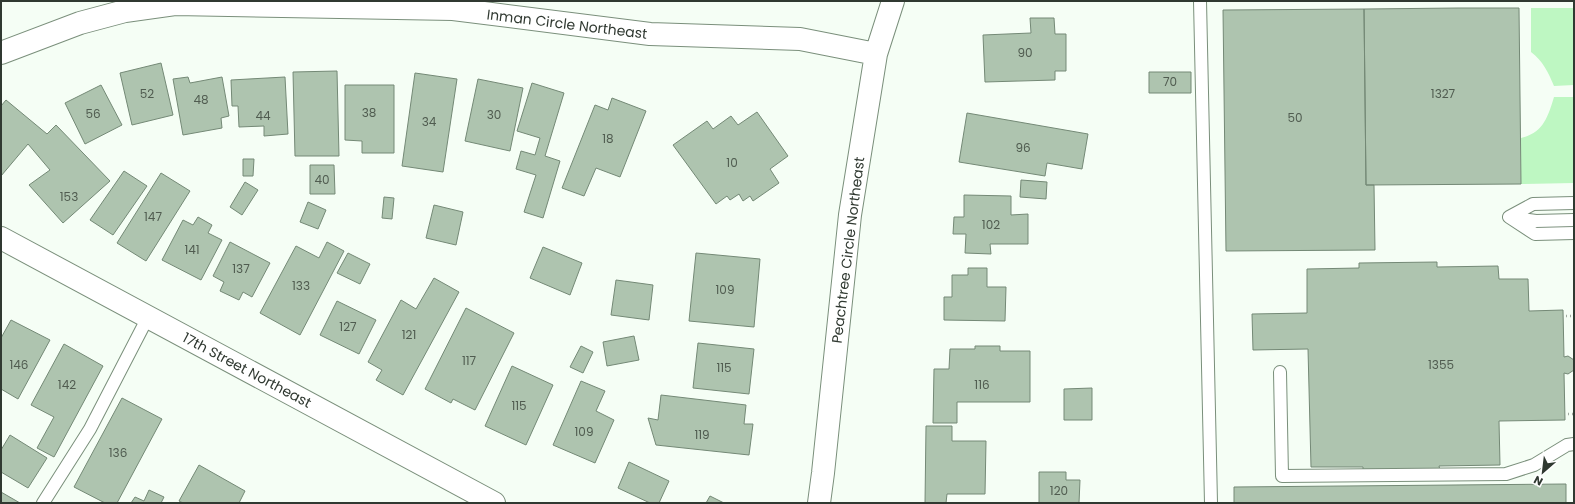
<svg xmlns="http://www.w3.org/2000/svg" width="1575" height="504" font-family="Poppins,sans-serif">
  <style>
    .green { fill: #bef7c2 }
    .building { fill: #aec4af; stroke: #748976 }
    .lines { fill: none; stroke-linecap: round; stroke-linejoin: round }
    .lane-casing { stroke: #7a8f7b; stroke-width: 14 }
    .street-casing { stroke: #7a8f7b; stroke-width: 24 }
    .path { stroke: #a1aaa1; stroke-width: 2.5; stroke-dasharray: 1 3; stroke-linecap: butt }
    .lane { stroke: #fff; stroke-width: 12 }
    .street { stroke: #fff; stroke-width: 22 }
    .labels { text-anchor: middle; stroke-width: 3; stroke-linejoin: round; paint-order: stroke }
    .number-label { font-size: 12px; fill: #505c50 }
    .street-label { font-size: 14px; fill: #303931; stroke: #fff }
  </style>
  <rect width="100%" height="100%" fill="#f5fef5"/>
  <path class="green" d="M1531,8H1574V85L1554,86C1548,72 1543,61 1531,52Z
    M1554,97H1574V183L1521,184V138C1543,133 1548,117 1554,97Z"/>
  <path class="building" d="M1458,8H1519L1521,184L1366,185L1364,9Z
    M1364,9L1366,185H1374L1375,250L1226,251L1223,10Z
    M1030,18H1054L1055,34H1066V71H1055V80L985,82L983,35L1031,33Z
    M161,63L173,115L132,125L120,73Z
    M337,71L339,156H295L293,72Z
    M1149,72H1191V93H1149Z
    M415,73L457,79L443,172L402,166Z
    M188,77L190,83L222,77L229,116L221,118L222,128L183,135L173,79Z
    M285,77L288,134L264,136V126L239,127L238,106H232L231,80Z
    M478,79L523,88L510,151L465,141Z
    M532,83L564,93L545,156L560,161L543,218L524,212L536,175L516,169L521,151L535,155L540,138L517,131Z
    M101,85L122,125L85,144L65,103Z
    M345,85H394V153H362V141L345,140Z
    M612,98L646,111L620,177L596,168L584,196L562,188L595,105L608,110Z
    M6,100L47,134L56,125L110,181L63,223L29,185L50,170L28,144L1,176V106Z
    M757,112L788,156L770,169L779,183L753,201L750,196L743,201L739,194L730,200L727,196L716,204L673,145L707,121L713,129L731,116L738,125Z
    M967,113L1088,134L1082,169L1047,163L1045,176L959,162Z
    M243,159H254L253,176H243Z
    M310,165H334L335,194H310Z
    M124,171L147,186L113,235L90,220Z
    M161,173L190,191L146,261L117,243Z
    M1021,180L1047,182L1046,199L1020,197Z
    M245,182L258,190L242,215L230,207Z
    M964,195L1011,196V215L1028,214V244H990L991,254L965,253L966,234H953L954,217H964Z
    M384,197L394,198L392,219L382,218Z
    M308,202L326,210L318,229L300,222Z
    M434,205L463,212L456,245L426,238Z
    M198,217L212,225L208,233L222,240L201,280L162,260L183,220L193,225Z
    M230,242L270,263L252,297L243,292L239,300L220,291L224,282L213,276Z
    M327,242L344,251L300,335L260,313L296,246L319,258Z
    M543,247L582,263L570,295L530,278Z
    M348,253L370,264L360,284L337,273Z
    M696,253L760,259L754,327L689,321Z
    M1437,262V267L1498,266L1499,279H1528L1529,311L1563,310L1564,357L1568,356L1574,360V370L1568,374L1564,373L1565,420L1499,421L1500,465L1439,466L1440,470L1363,472V467H1311L1308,349L1253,350L1252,314L1307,313V269L1359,268V263Z
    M968,268H987V287H1006L1005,321L944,320V297H952V275H968Z
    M434,278L459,292L403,395L376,380L382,370L368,362L401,300L416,309Z
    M616,280L653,285L649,320L611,315Z
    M337,301L376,320L359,354L320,335Z
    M466,308L514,333L475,410L453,399L451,403L425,389Z
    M11,320L50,340L18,399L1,389V338Z
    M634,336L639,360L607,366L603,342Z
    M698,343L754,349L749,394L693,388Z
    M64,344L103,366L54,457L37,448L54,417L31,405Z
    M581,346L593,352L583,373L570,367Z
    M975,346H1000V351H1030V402H957V423H933L934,369H949L950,349H975Z
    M512,366L553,385L526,445L485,426Z
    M581,381L605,391L596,411L614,420L595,463L553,445Z
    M1092,388V420H1064V389Z
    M661,395L746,405L744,424H753L749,455L656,445L648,418L658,420Z
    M122,398L162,419L117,503H105L74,487Z
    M926,426H952V441H986L985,494H947L946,503H925Z
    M10,435L47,458L28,488L1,472V450Z
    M629,462L669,481L659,503H650L618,488Z
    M199,465L245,491L239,503H183L179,501Z
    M1039,472H1066V480H1080L1079,503H1039Z
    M1566,484V503H1234V487Z
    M149,490L164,497L161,503H131L135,497L144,501Z
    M1,492L20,503H1Z
    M710,496L724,503H706Z"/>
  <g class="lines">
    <g class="lane-casing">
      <path id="lane" d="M1200,1L1211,503
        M1509,217L1535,234L1574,233
        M1509,217L1533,204L1574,203
        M1514,218L1536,221L1574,220
        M1280,372L1282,476L1506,474L1534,465L1567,445L1574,444
        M43,503L90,429L148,317"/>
    </g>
    <g class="street-casing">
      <path id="street" d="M1,53L80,23L125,11L175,4L453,9L650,34L800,39L876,54
        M1,238L494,503
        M819,503L823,473L850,215L876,54L893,1"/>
    </g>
    <path class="path" d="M1566,316H1574
      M1568,414H1574"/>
    <use href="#lane" class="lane"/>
    <use href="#street" class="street"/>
  </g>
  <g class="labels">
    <g class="number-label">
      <text x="1025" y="57">90</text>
      <text x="1170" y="86">70</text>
      <text x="147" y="98">52</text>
      <text x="1443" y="98">1327</text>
      <text x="201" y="104">48</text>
      <text x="369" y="117">38</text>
      <text x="93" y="118">56</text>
      <text x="494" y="119">30</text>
      <text x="263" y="120">44</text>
      <text x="1295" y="122">50</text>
      <text x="429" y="126">34</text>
      <text x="608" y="143">18</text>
      <text x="1023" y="152">96</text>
      <text x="732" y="167">10</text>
      <text x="322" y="184">40</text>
      <text x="69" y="201">153</text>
      <text x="153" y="221">147</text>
      <text x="991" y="229">102</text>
      <text x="192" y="254">141</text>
      <text x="241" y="273">137</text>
      <text x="301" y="290">133</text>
      <text x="725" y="294">109</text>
      <text x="348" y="331">127</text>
      <text x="409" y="339">121</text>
      <text x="469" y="365">117</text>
      <text x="19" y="369">146</text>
      <text x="1441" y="369">1355</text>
      <text x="724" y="372">115</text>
      <text x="67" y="389">142</text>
      <text x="982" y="389">116</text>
      <text x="519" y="410">115</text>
      <text x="584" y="436">109</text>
      <text x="702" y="439">119</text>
      <text x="118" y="457">136</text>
      <text x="1059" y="495">120</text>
    </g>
    <g class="street-label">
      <text transform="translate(567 24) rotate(7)" y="5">Inman Circle Northeast</text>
      <text transform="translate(848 250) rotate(-83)" y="5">Peachtree Circle Northeast</text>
      <text transform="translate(247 370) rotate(28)" y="5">17th Street Northeast</text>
    </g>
  </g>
  <rect width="1575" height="504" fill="none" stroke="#303931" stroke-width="4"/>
  <g transform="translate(1543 472) rotate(208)" stroke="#ffffff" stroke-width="3" paint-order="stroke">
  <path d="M0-3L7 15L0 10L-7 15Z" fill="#303931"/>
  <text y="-6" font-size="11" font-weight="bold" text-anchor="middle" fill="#303931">N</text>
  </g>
</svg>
